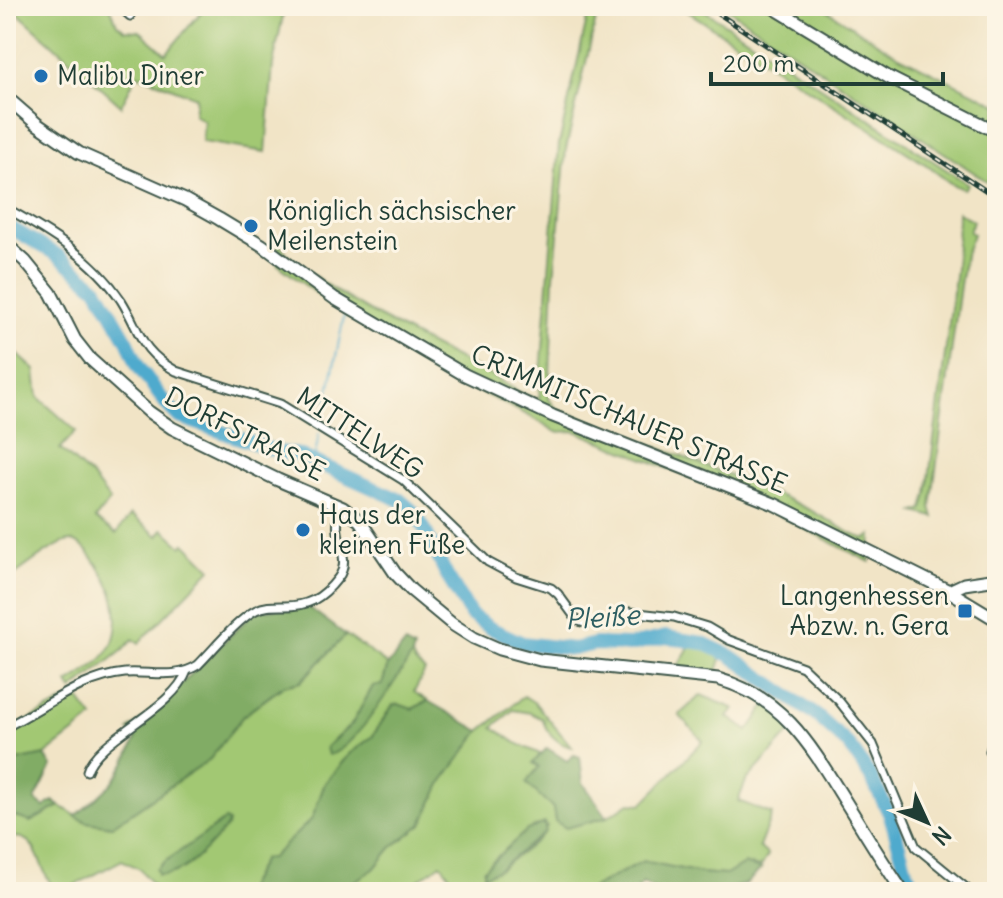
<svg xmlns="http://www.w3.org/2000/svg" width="1003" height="898" font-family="Delius,sans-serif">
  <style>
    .green { fill: #a2c873; stroke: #608254; stroke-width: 2; fill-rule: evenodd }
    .forest { fill: #81ac65; stroke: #50744c; stroke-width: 2 }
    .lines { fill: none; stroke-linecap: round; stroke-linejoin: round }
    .stream { stroke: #4faacd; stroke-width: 2 }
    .river { stroke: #4faacd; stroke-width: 14 }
    .street-casing { stroke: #3e564a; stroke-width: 11 }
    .secondary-casing { stroke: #3e564a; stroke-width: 15 }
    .street { stroke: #fff; stroke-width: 7 }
    .secondary { stroke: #fff; stroke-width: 11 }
    .rail-casing { stroke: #1f3d34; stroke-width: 5 }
    .rail { stroke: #fcf5e5; stroke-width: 2; stroke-dasharray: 6; stroke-linecap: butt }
    .poi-dot { fill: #1f6fb2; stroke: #fcf5e5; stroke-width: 3 }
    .labels { text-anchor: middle; stroke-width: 6; stroke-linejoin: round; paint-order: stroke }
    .poi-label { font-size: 26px; fill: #1f3d34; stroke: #fcf5e5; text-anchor: start }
    .street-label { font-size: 26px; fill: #1f3d34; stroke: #fcf5e5 }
    .water-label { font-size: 28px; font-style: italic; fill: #2d5e62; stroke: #fcf5e5 }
  </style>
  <rect width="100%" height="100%" fill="#fcf5e5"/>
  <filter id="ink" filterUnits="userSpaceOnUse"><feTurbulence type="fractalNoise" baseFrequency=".0125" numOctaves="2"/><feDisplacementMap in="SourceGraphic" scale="16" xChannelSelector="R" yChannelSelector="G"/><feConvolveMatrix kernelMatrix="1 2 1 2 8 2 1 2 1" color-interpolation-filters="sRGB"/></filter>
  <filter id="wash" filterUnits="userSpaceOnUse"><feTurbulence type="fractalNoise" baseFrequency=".006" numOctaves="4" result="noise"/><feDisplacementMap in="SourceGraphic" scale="32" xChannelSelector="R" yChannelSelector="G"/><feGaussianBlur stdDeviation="1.8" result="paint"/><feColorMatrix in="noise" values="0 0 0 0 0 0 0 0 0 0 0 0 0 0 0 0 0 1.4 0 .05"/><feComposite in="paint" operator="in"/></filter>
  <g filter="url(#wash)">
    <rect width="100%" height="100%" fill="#f1e4c6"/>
    <path class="green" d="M10,6H110L117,24L125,30L140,31L166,54L206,6H285L273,64L266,152L202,142L204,121L194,115L196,97L137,74L121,106Z
      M590,6H599L566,149L554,277L549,399L556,408L763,488L810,510L854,535L866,539L872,535L870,562L759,505L575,431L556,432C525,410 487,398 453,378C393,343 332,307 277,264L278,241C295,279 448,354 490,375C505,383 522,396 539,399L559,144Z
      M679,6H698L968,184L964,189L953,185L925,164Z
      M723,6H820L897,55L997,104V188Z
      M958,212L973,221L969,232L973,234L965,255L960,285L931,507L934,517L915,512L923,509L927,494L956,269Z
      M15,352L35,370L38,397L76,431L60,449L91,476L110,501L95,519L116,534L131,515L158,536L163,529L182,546L185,543L211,569L139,643L133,639L123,650L72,690L68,683C85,672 105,662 113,642C118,629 118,612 114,598C110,583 87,541 70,541C56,542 19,572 6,581V370L9,363L8,358Z
      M346,635L388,665L382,685L373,686L352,724L326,747L352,740L412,656L415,663L425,671L414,692L428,701L412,709L398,704L387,713L372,737L349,754L325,783L312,819L271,858L263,859L245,892H158L140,869L122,860L71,887L57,890C37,875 41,827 6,839V813L30,822L60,806L87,822L112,826L210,759L243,716L284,686L300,682ZM221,822L227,827C208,845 188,876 158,875L163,863L195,842Z
      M689,647H700L722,656L716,674L676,670Z
      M76,695L93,718L45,755L6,763V732Z
      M701,695L735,709L728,717L748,731L767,704L795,727L746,781L738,801L772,814L759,847L768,855L761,867L744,864L726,875L701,873L643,861L585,892H456L460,889L441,864L401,892H343L351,883L374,869L391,848L422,824L442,782L465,750L480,731L524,696L535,703L572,747C559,745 545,732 543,719L531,713L513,710L493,727L516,743L540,754L534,763L540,767L527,783L553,808L555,821L566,828L607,817L630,803L642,804L703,741L679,715ZM538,825L547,826C538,844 514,857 498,870L484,869L527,830Z"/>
    <path class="forest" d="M307,606L346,635L300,682L283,686L243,716L210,759L112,826L87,822L75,816C109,789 120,779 136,739L129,730L158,707L255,611Z
      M405,644L414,649L412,656C395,679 354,752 328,755L326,747L352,724L373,686L382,685L388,665Z
      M428,701L480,731L442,782L422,824L391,848L374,869L351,883L343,892H245L263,859L271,858L312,819L325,783L349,754L372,737L393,705L398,704L412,709Z
      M547,748L567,761L574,755L580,757L583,783L607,817L566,828L555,821L553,808L526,783L539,767L533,763Z
      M45,755L52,766L35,800L44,807L53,801L60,806L30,822L6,813V763Z
      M225,820L228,822L227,827C208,845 188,876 159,875L156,870L163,863Z
      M545,823V832L498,870L484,876V869L527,830Z
      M643,861L701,873L726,875L744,864L761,869L746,884L719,892L657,891L643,883L635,892H585Z"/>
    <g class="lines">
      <path class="stream" d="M322,426L344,316
        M314,461L319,434"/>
      <path class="river" d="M6,225L59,256L97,288L128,342L138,366L166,404L179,417L279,452L299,455L400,500L414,512L423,526L447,576L471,615L490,628L523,643L573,649L595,644L630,645L666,637L703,643L731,656L817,716L849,745L871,777L890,815L907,873L917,892"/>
    </g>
  </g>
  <g filter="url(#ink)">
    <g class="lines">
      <g class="street-casing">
        <path id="street" d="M119,6L130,16
          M6,208C49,232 93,258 121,300C141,332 139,350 176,371L280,404L403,480L488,562L516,577L551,588L558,594L577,620L584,623L604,622L629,612L674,617L707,627L729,640L803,667L839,701L873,744L916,847L971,892
          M6,727C45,708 81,677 125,673C149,671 175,680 198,665C214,649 237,620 256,610C264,606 272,606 281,606C307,607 322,599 338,578C355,556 326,532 343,508
          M990,751L997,728
          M87,771C97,738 173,710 187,671"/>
      </g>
      <g class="secondary-casing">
        <path id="secondary" d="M771,6L888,77L997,132
          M6,97L37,124L79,153L185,200L219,219L262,245L334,298L465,375L553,416L774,504L949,591L997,620
          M6,244L25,261L51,293L75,340L90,359L149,412L172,428L278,480L343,508L360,521L395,573L411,590L452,624L474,638L499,649L540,660L718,679C785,698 812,748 847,804C865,833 883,863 903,892
          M949,591L964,584L997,579"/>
      </g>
      <use href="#street" class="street"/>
      <use href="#secondary" class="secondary"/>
      <g class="rail-casing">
        <path id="rail" d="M707,6L997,198"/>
      </g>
      <use href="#rail" class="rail"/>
    </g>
  </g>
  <g class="poi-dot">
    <circle cx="41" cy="76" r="8"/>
    <circle cx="251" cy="226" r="8"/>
    <circle cx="303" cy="530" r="8"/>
    <rect x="957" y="603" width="16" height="16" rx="4"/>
  </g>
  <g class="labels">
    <g class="poi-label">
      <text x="57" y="85">Malibu Diner</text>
      <text x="267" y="220">Königlich sächsischer<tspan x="267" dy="30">Meilenstein</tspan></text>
      <text x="319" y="524">Haus der<tspan x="319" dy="30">kleinen Füße</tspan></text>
      <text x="949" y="605" text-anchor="end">Langenhessen<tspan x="949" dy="30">Abzw. n. Gera</tspan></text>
    </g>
    <g class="street-label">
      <text transform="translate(629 419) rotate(23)" y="9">CRIMMITSCHAUER STRASSE</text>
      <text transform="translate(360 433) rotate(33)" y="9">MITTELWEG</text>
      <text transform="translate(245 434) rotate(27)" y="9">DORFSTRASSE</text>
    </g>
    <g class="water-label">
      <text transform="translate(602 617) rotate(-4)" y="10">Pleiße</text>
    </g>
  </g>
  <rect width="1003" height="898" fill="none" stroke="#fcf5e5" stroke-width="32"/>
  <g transform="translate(927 822) rotate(134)" stroke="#fcf5e5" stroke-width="6" paint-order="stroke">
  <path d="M0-6L14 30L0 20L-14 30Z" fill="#1f3d34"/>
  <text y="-12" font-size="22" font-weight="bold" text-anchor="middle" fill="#1f3d34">N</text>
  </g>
  <path d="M711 72v12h232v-12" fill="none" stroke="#1f3d34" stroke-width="4"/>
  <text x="723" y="72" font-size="24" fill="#1f3d34" stroke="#fcf5e5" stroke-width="6" paint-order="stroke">200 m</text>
</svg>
